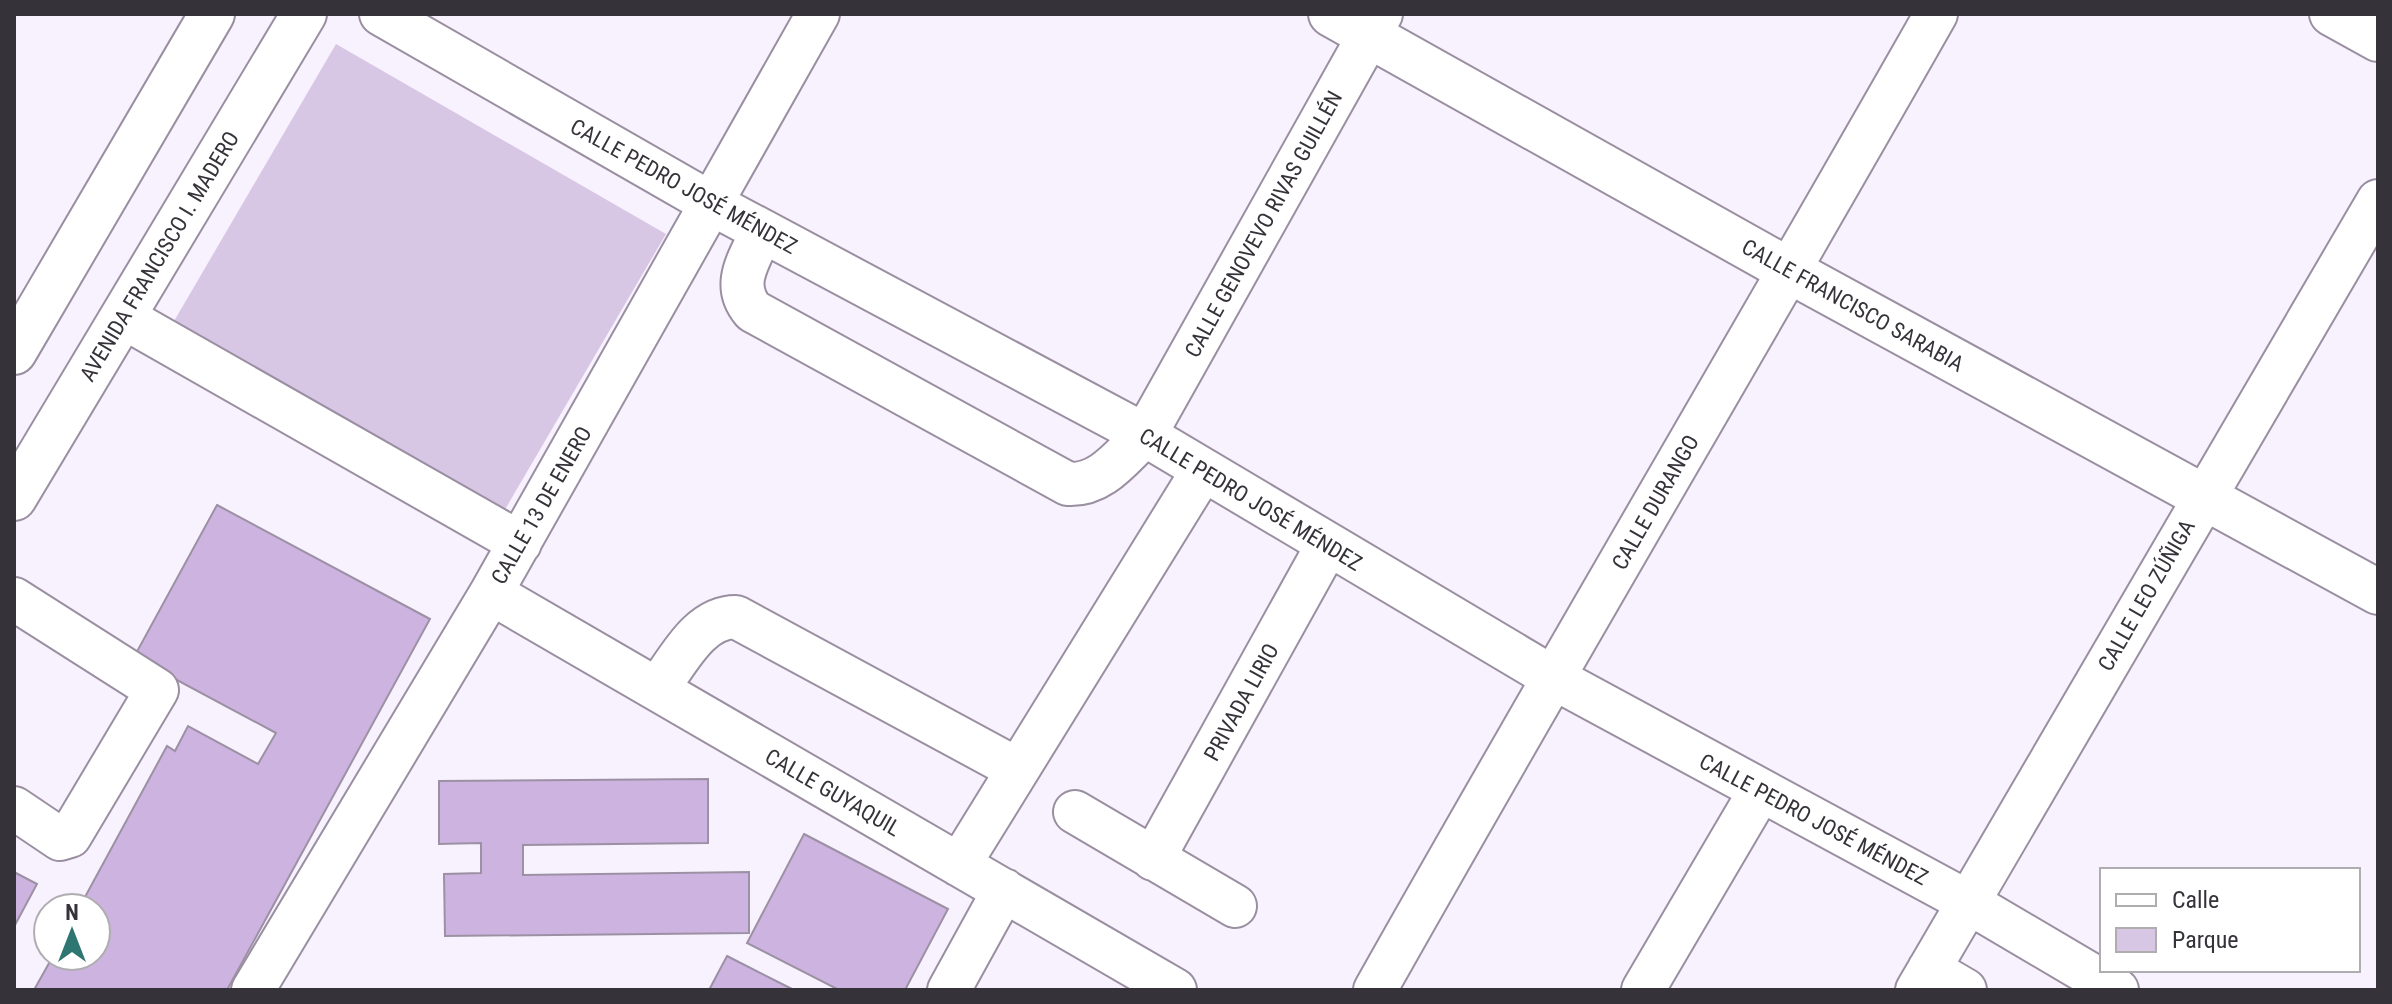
<svg xmlns="http://www.w3.org/2000/svg" width="2392" height="1004" font-family="'Roboto Condensed',sans-serif">
  <style>
    .green { fill: #d8c6e5 }
    .building { fill: #cdb3df; stroke: #9c91a4; stroke-width: 2 }
    .lines { fill: none; stroke-linecap: round; stroke-linejoin: round }
    .minor-casing { stroke: #9a8fa1; stroke-width: 46 }
    .major-casing { stroke: #9a8fa1; stroke-width: 48 }
    .minor { stroke: #fff; stroke-width: 42 }
    .major { stroke: #fff; stroke-width: 44 }
    .labels { text-anchor: middle; stroke-width: 6; stroke-linejoin: round; paint-order: stroke }
    .street-label { font-size: 22px; fill: #363239; stroke: #fff }
  </style>
  <rect width="100%" height="100%" fill="#f8f1fe"/>
  <path class="green" d="M336,44L666,234L500,518L170,328Z"/>
  <path class="building" d="M217,505L430,619L227,990H34L53,956H96V908H79L167,746L175,751L188,726L258,764L276,733L134,657Z
    M708,779V843L523,845V875L749,872V933L445,936L444,874L481,873V843L439,844V781Z
    M804,834L948,909L905,990H839L747,943Z
    M14,872L37,884L15,925H14Z
    M727,956L794,990H709Z"/>
  <g class="lines">
    <g class="minor-casing">
      <path id="minor" d="M381,14L712,204L1145,435L1552,677L1966,901L2117,990
        M2331,14L2378,40
        M762,231C750,259 730,284 753,311L1068,484C1102,486 1122,456 1145,435L1381,14
        M123,317L520,543
        M491,593L1175,990
        M14,599L157,690L70,836L60,839L14,808
        M657,689C678,662 698,617 736,617L1017,769
        M1075,812L1235,906
        M1153,859L1328,544
        M959,865L1203,470
        M1929,969L1965,990
        M253,990L491,593L818,14
        M949,990L1004,890
        M1375,990C1559,663 1751,340 1936,14
        M1643,990L1760,791
        M1917,990L2378,201"/>
    </g>
    <g class="major-casing">
      <path id="major" d="M1331,14L1790,271L2378,592
        M14,352L212,14
        M14,498L304,14"/>
    </g>
    <use href="#minor" class="minor"/>
    <use href="#major" class="major"/>
  </g>
  <g class="labels">
    <g class="street-label">
      <text transform="translate(684 186) rotate(29)" y="8">CALLE PEDRO JOSÉ MÉNDEZ</text>
      <text transform="translate(1263 224) rotate(-61)" y="8">CALLE GENOVEVO RIVAS GUILLÉN</text>
      <text transform="translate(159 256) rotate(-59)" y="8">AVENIDA FRANCISCO I. MADERO</text>
      <text transform="translate(1853 305) rotate(29)" y="8">CALLE FRANCISCO SARABIA</text>
      <text transform="translate(1251 499) rotate(31)" y="8">CALLE PEDRO JOSÉ MÉNDEZ</text>
      <text transform="translate(1655 502) rotate(-60)" y="8">CALLE DURANGO</text>
      <text transform="translate(541 505) rotate(-60)" y="8">CALLE 13 DE ENERO</text>
      <text transform="translate(2146 595) rotate(-60)" y="8">CALLE LEO ZÚÑIGA</text>
      <text transform="translate(1241 702) rotate(-61)" y="8">PRIVADA LIRIO</text>
      <text transform="translate(833 792) rotate(30)" y="8">CALLE GUYAQUIL</text>
      <text transform="translate(1814 819) rotate(28)" y="8">CALLE PEDRO JOSÉ MÉNDEZ</text>
    </g>
  </g>
  <rect width="2392" height="1004" fill="none" stroke="#363239" stroke-width="32"/>
  <rect x="2100" y="868" width="260" height="104" fill="#ffffff" stroke="#afadb0" stroke-width="2"/>
  <rect x="2116" y="894" width="40" height="12" fill="#ffffff" stroke="#afadb0" stroke-width="2"/>
  <text x="2172" y="908" font-size="24" fill="#363239">Calle</text>
  <rect x="2116" y="928" width="40" height="24" fill="#d8c6e5" stroke="#afadb0" stroke-width="2"/>
  <text x="2172" y="948" font-size="24" fill="#363239">Parque</text>
  <g transform="translate(72 932)"><circle r="38" fill="#ffffff" stroke="#afadb0" stroke-width="2"/>
  <path d="M0-6L14 30L0 20L-14 30Z" fill="#2e7671"/>
  <text y="-12" font-size="22" font-weight="bold" text-anchor="middle" fill="#363239">N</text>
  </g>
</svg>
